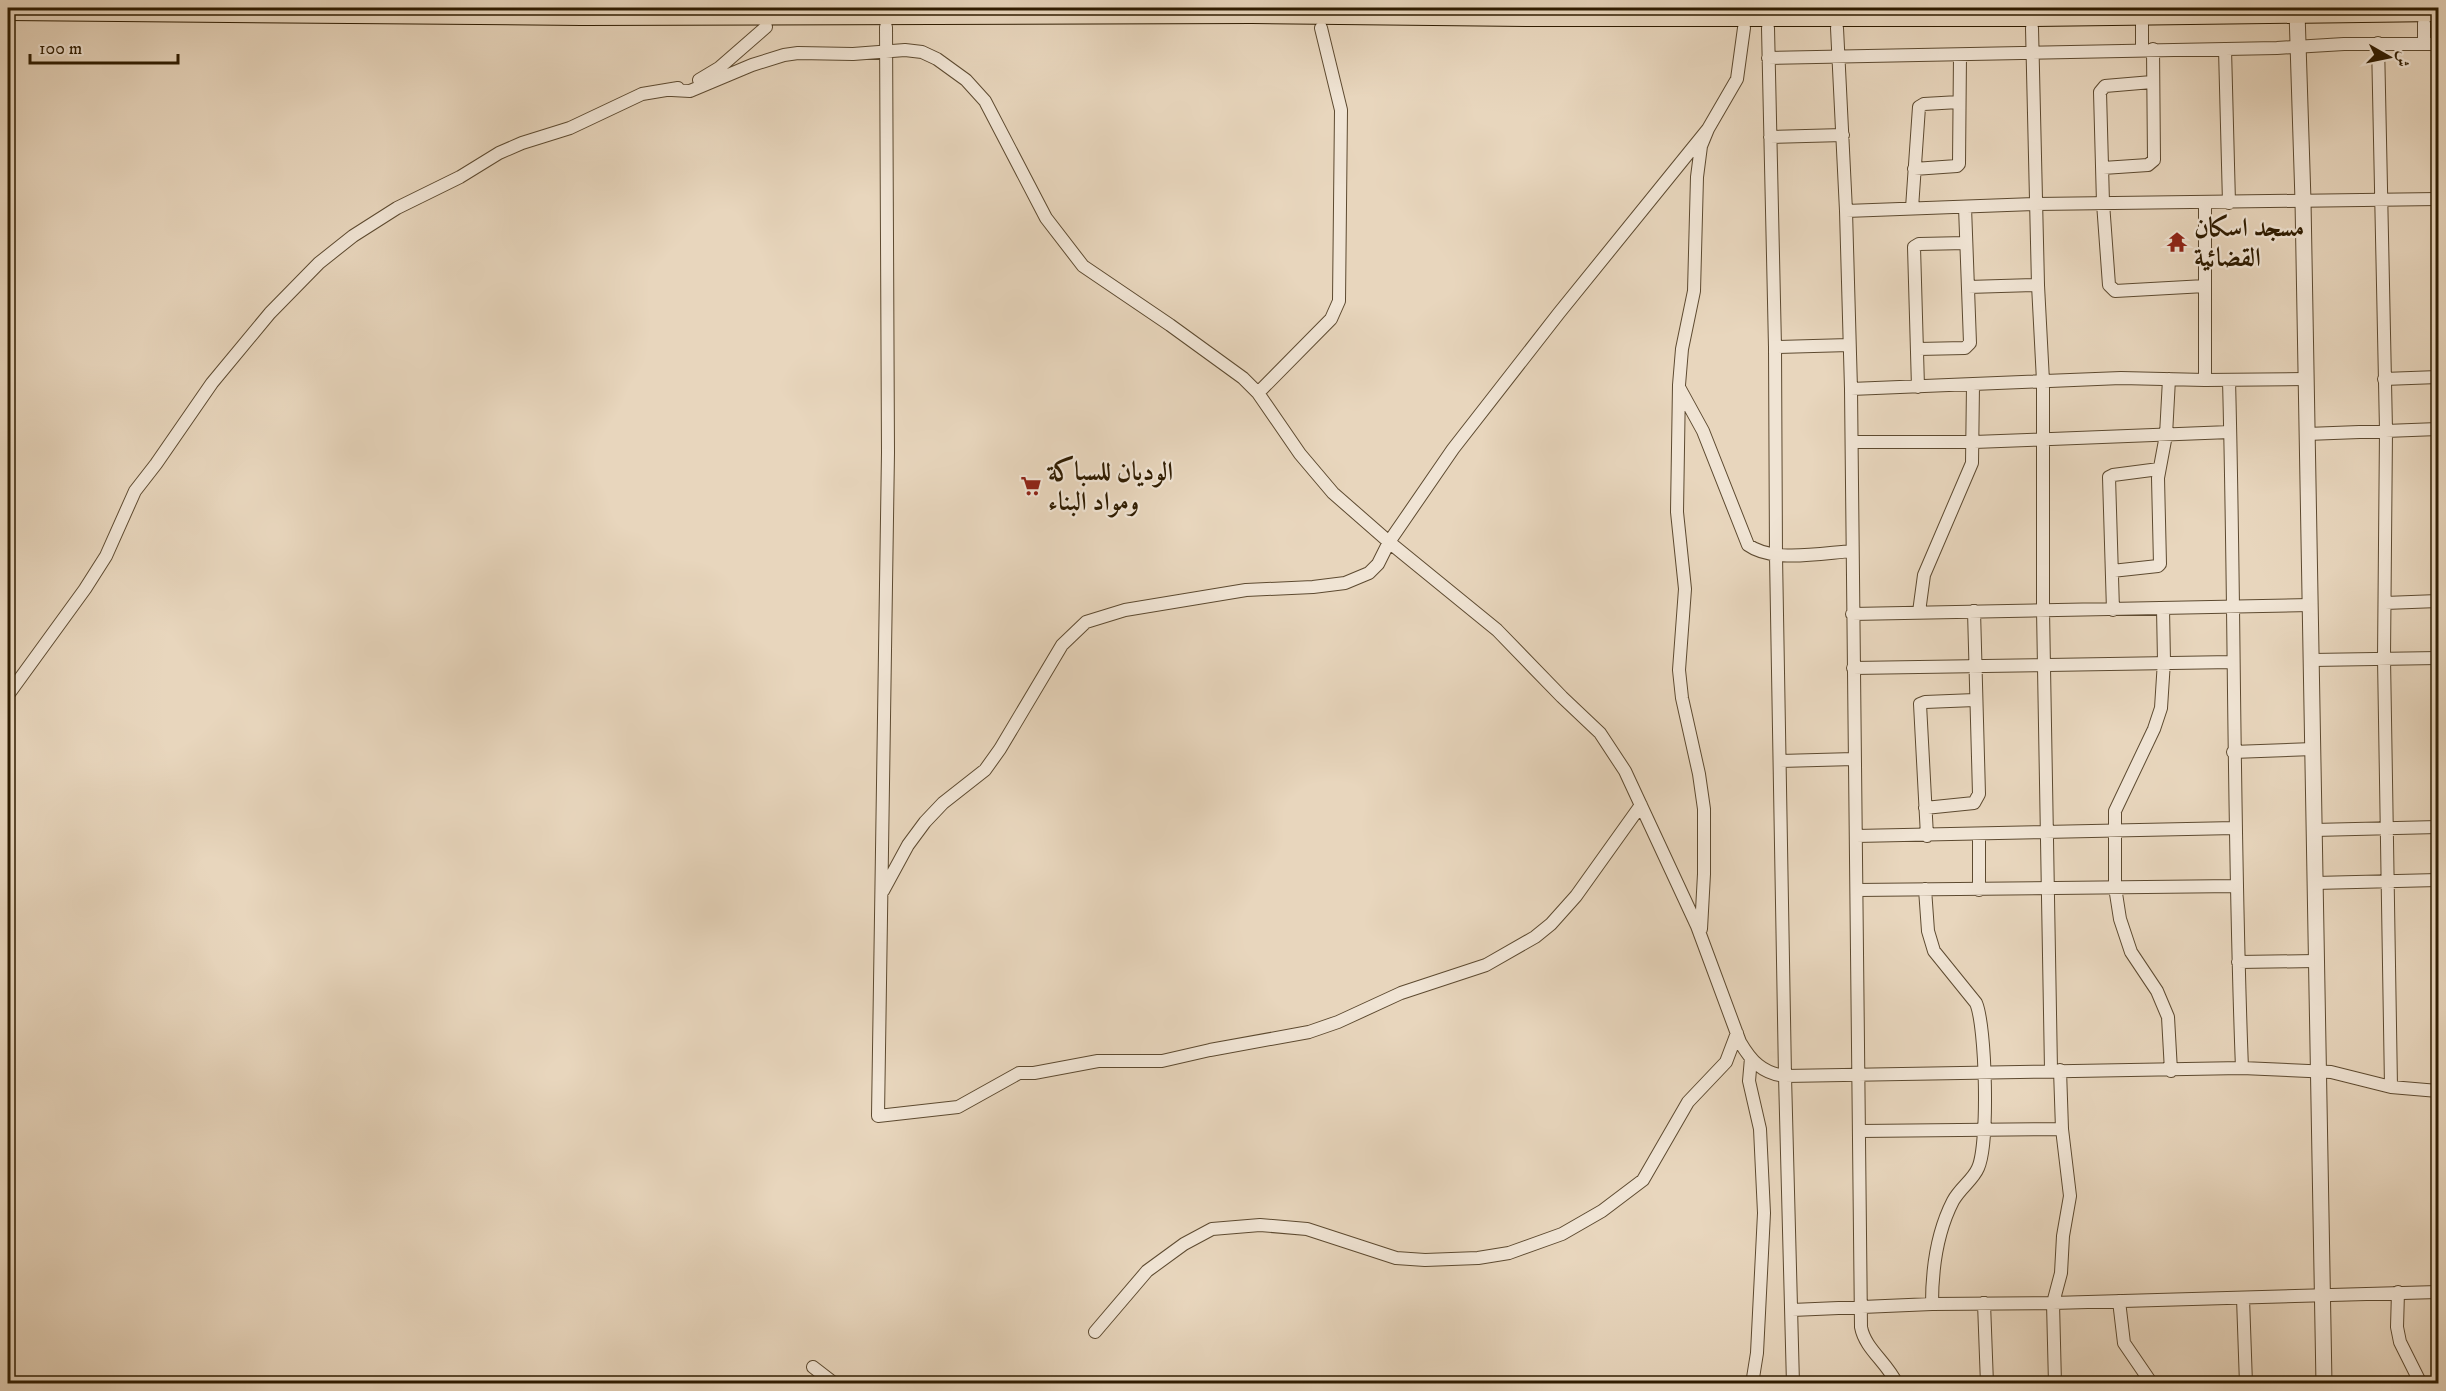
<svg xmlns="http://www.w3.org/2000/svg" width="2446" height="1391" font-family="'IM FELL DW Pica',Amiri,serif">
  <style>
    .lines { fill: none; stroke-linecap: round; stroke-linejoin: round }
    .minor-casing { stroke: #5d4a30; stroke-width: 14 }
    .tertiary-casing { stroke: #5d4a30; stroke-width: 17 }
    .trunk-casing { stroke: #2f1c01; stroke-width: 22 }
    .minor { stroke: #f0e4d4; stroke-width: 12 }
    .tertiary { stroke: #f0e4d4; stroke-width: 15 }
    .trunk { stroke: #e8d6bd; stroke-width: 20 }
    .labels { text-anchor: middle; stroke-width: 4.5; stroke-linejoin: round; paint-order: stroke }
    .poi-label { font-size: 26px; font-weight: bold; fill: #2f1c01; stroke: #f0e4d4; text-anchor: start }
  </style>
  <rect width="100%" height="100%" fill="#e8d6bd"/>
  <filter id="stains"><feTurbulence type="fractalNoise" baseFrequency=".00333" numOctaves="4"/><feColorMatrix values="0 0 0 0 .2 0 0 0 0 .09 0 0 0 0 .02 0 0 0 .5 -.17"/></filter>
  <radialGradient id="worn" r=".72"><stop offset=".6" stop-color="#630" stop-opacity="0"/><stop offset="1" stop-color="#630" stop-opacity=".3"/></radialGradient>
  <g class="lines">
    <g class="minor-casing">
      <path id="minor" d="M2424,23V44
        M2142,25V49
        M886,27L888,452L878,1116L958,1107L1019,1073H1034L1098,1061H1162L1210,1050L1309,1032L1338,1022L1401,993L1486,965L1535,937L1551,924L1576,896L1641,805
        M1768,28L1775,347L1776,556L1785,1076L1793,1384
        M1837,28L1846,211L1851,389L1861,1327C1865,1349 1887,1362 1897,1384
        M2032,28L2038,285L2043,381V610L2051,1070
        M2378,43L2386,430L2384,658L2391,1087
        M2225,49L2229,203
        M1768,58L2277,48L2344,44H2438
        M699,80L719,68L766,27
        M2152,82L2105,86L2100,92L2103,203L2109,285L2115,291L2205,286
        M672,90L690,91L752,65L784,55L798,53L853,54L905,50L922,52L937,59L966,80L985,101L1046,218L1083,266L1170,325L1243,378L1258,393L1300,454L1333,493L1389,542L1497,630L1562,697L1600,733L1625,771L1697,926L1740,1042C1751,1061 1762,1073 1785,1076L2242,1068L2331,1072L2391,1087L2438,1091
        M1770,137L1843,135
        M2103,168L2148,165L2154,160L2153,49
        M1914,169L1957,166L1959,164L1960,55
        M2205,203V380
        M1912,208L1919,107L1924,104L1959,102
        M1846,211L2036,204L2438,199
        M1968,287L2038,285
        M1775,347L1849,345
        M1918,349L1965,348L1970,343L1965,207
        M2384,379L2438,377
        M2229,380C2235,609 2233,839 2242,1068
        M1918,387L1914,247L1919,244L1966,243
        M1680,389L1703,431L1748,545C1773,563 1822,553 1852,551
        M1851,389L2121,378L2205,380L2305,379
        M1258,393L1331,319L1339,301L1341,110L1321,28
        M2307,434L2438,429
        M1852,442H1974L2230,432
        M2112,571L2158,566L2160,564L2158,478L2166,435L2169,379
        M2385,603L2438,601
        M2163,609L2164,661L2161,708L2154,729L2115,811V887L2120,919L2131,952L2157,991L2168,1017L2171,1071
        M2113,610L2109,477L2113,475L2159,469
        M1919,612L1924,575L1972,463L1973,385
        M1852,614L2310,605
        M2312,660L2438,658
        M1853,668L2233,662
        M8,695L85,589L106,556L135,491L156,464L212,383L270,313L319,263L353,236L397,208L460,177L499,153L522,143L570,128L642,94L678,88
        M2233,752L2313,749
        M1780,761L1854,759
        M1925,808L1974,803L1979,794L1974,611
        M2314,830L2438,827
        M1979,835V890
        M1856,836L2235,828
        M1927,836L1920,704L1925,702L1975,700
        M2315,883L2438,880
        M1925,889L1928,931L1934,951L1976,1003C1986,1026 1989,1144 1978,1168C1973,1180 1960,1188 1953,1201C1937,1232 1932,1269 1932,1304
        M1857,890L2237,886
        M883,891L908,845L925,822L943,803L985,770L1000,749L1062,645L1086,622L1125,610L1246,590L1313,587L1345,583L1369,573L1378,564L1389,542L1453,449L1559,313L1708,129
        M1701,929L1704,874V809L1699,774L1682,698L1679,670L1685,589L1677,512L1679,385L1682,349L1694,291L1697,177L1701,146L1708,129L1737,79L1744,28
        M2238,962L2316,961
        M1751,1058L1749,1081L1760,1129L1764,1213L1757,1353L1752,1384
        M1860,1131L2062,1129
        M2398,1292L2397,1327L2400,1342L2421,1384
        M2243,1298L2246,1384
        M2119,1301L2124,1343L2152,1384
        M1984,1303L1987,1384
        M1792,1310L1932,1304L2053,1303L2438,1292
        M1095,1332L1147,1271L1184,1244L1212,1229L1260,1225L1307,1229L1396,1258L1425,1260L1478,1258L1509,1253L1562,1234L1602,1211L1643,1180L1688,1102L1726,1062L1737,1033
        M813,1367L835,1384
        M2055,1384L2053,1303L2061,1273L2063,1236L2070,1196L2062,1129L2060,1070"/>
    </g>
    <g class="tertiary-casing">
      <path id="tertiary" d="M2297,12L2303,201L2324,1384"/>
    </g>
    <g class="trunk-casing">
      <path id="trunk" d="M8,10L582,15L1252,13L1532,16H2034L2438,11"/>
    </g>
    <use href="#minor" class="minor"/>
    <use href="#tertiary" class="tertiary"/>
    <use href="#trunk" class="trunk"/>
  </g>
  <defs>
    <g id="temple-bare" transform="scale(1.62)"><path d="M0-6L5-2H3V0L6.5 2.5H4V6H1.5V3h-3V6H-4V2.5H-6.5L-3 0V-2H-5Z" fill="#8f2418" stroke="#f0e4d4" stroke-width="2.5" paint-order="stroke"/></g>
    <g id="supermarket-bare" transform="scale(1.62)"><path d="M-6-5.5h2.5l.6 2H6L4.5 2H-2.5L-4.4-4H-6ZM-1.5 3.2a1.3 1.3 0 1 0 .1 0ZM3 3.2a1.3 1.3 0 1 0 .1 0Z" fill="#8f2418" stroke="#f0e4d4" stroke-width="2.5" paint-order="stroke"/></g>
  </defs>
  <g fill-rule="evenodd">
    <use href="#temple-bare" x="2177" y="242"/>
    <use href="#supermarket-bare" x="1031" y="486"/>
  </g>
  <g class="labels">
    <g class="poi-label">
      <text x="2194" y="236">مسجد اسكان<tspan x="2194" dy="30">القضائية</tspan></text>
      <text x="1048" y="480">الوديان للسباكة<tspan x="1048" dy="30">ومواد البناء</tspan></text>
    </g>
  </g>
  <rect width="2446" height="1391" fill="none" stroke="#e8d6bd" stroke-width="30"/>
  <rect x="9" y="9" width="2428" height="1373" fill="none" stroke="#2f1c01" stroke-width="3"/>
  <rect x="15" y="15" width="2416" height="1361" fill="none" stroke="#2f1c01" stroke-width="1.5"/>
  <g transform="translate(2389 57) rotate(99)" stroke="#f0e4d4" stroke-width="4.5" paint-order="stroke">
  <path d="M0-4.5L10 22L0 15L-10 22Z" fill="#2f1c01"/>
  <text y="-9" font-size="16" font-weight="bold" text-anchor="middle" fill="#2f1c01">ش</text>
  </g>
  <path d="M30 54v9h148v-9" fill="none" stroke="#2f1c01" stroke-width="3"/>
  <text x="39" y="54" font-size="18" fill="#2f1c01" stroke="#f0e4d4" stroke-width="4.5" paint-order="stroke">100 m</text>
  <rect width="100%" height="100%" filter="url(#stains)"/>
  <rect width="100%" height="100%" fill="url(#worn)"/>
</svg>
